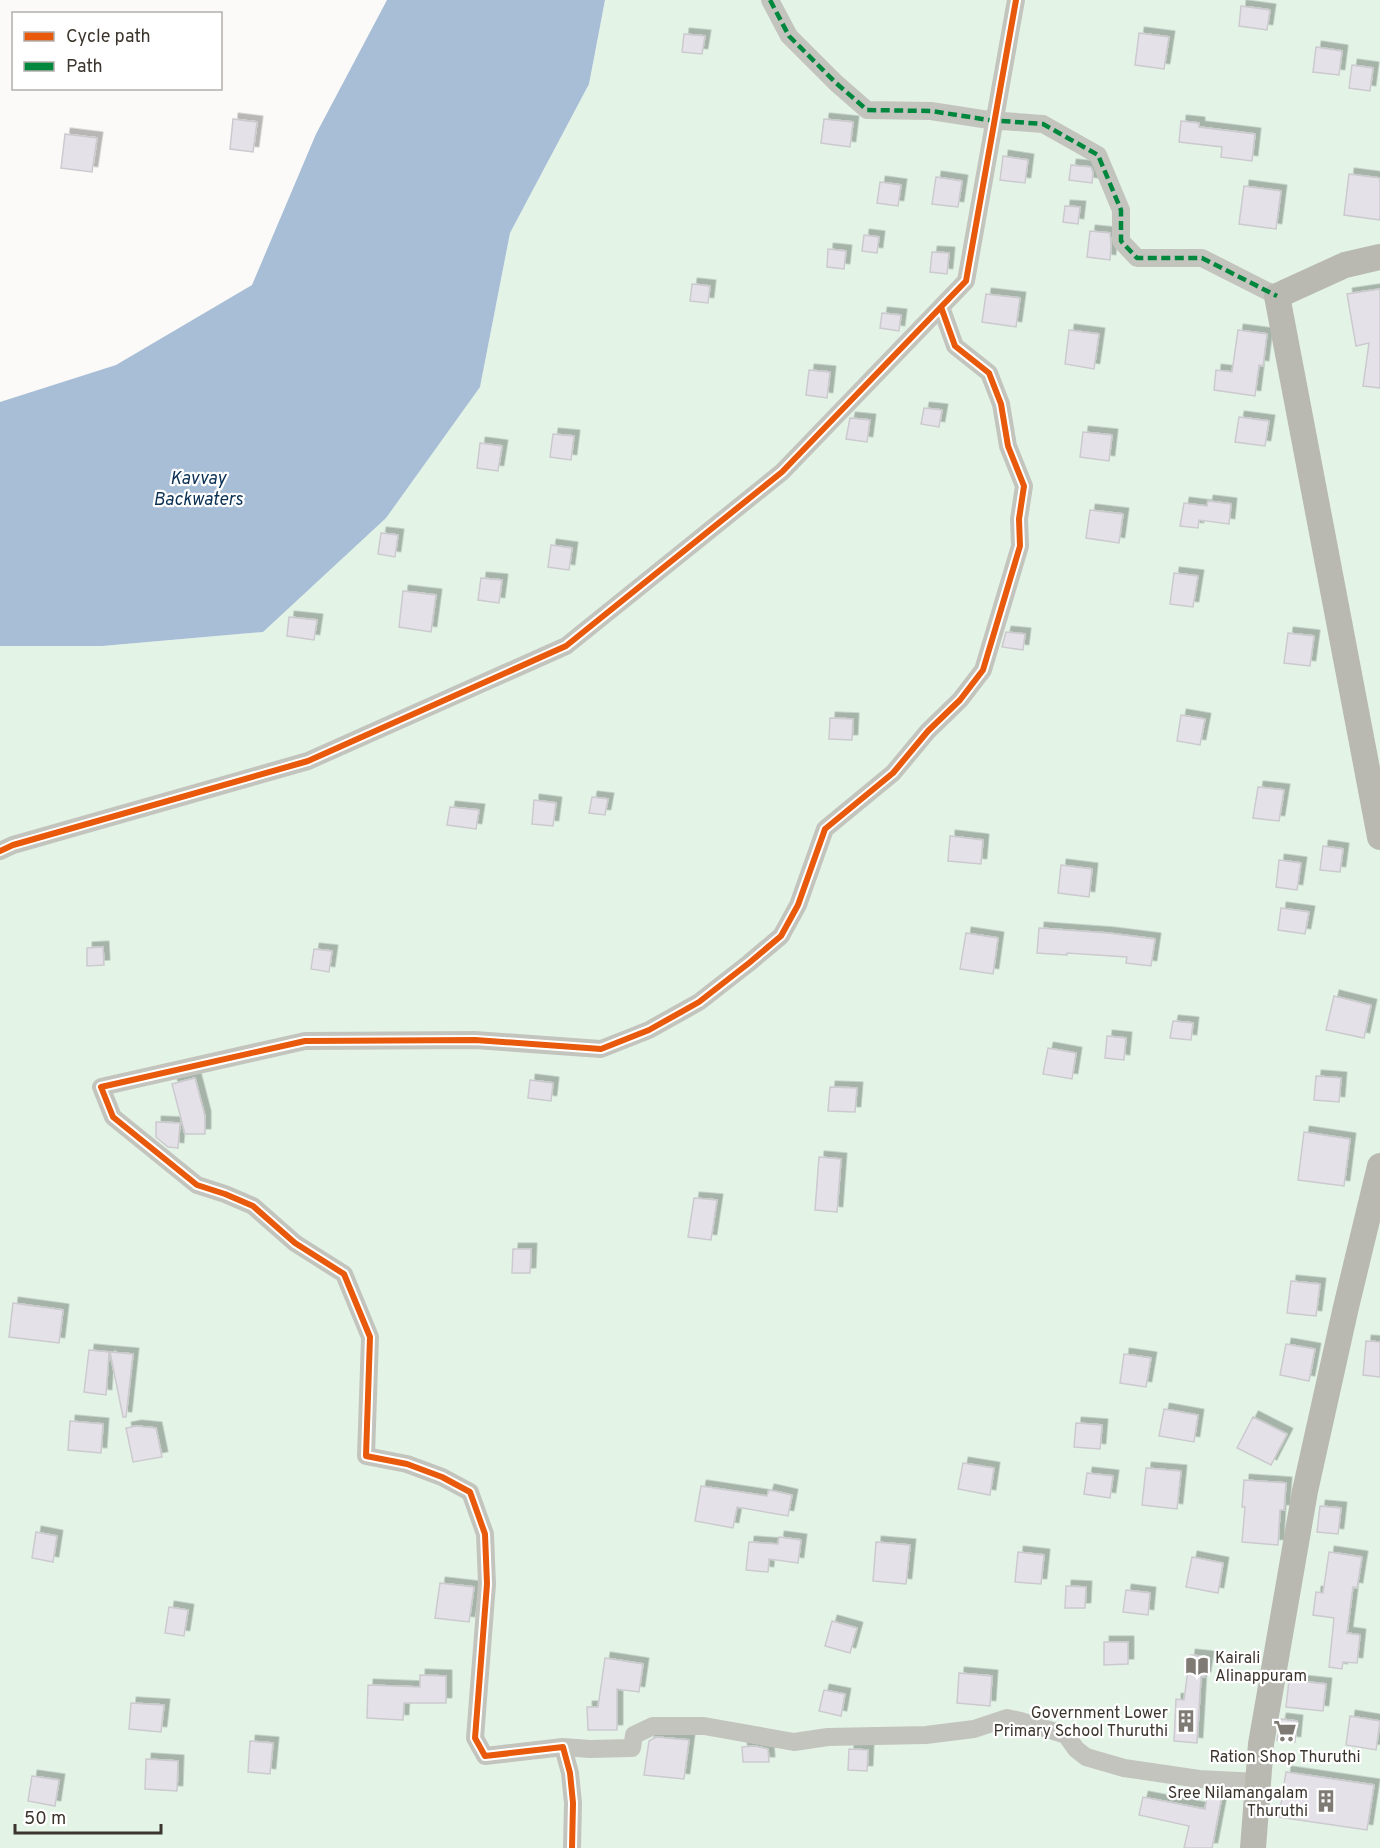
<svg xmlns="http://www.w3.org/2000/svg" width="1380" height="1848" font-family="Overpass,sans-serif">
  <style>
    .green { fill: #e3f4e7 }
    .water { fill: #a7bed6 }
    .building { fill: #e4e2e8; stroke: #cccace; stroke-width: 1.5; filter: url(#shadow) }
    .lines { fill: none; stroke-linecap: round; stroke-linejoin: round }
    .street { stroke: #c4c4be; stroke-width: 18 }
    .secondary { stroke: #b9b9b1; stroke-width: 26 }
    .quiet { stroke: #00873e; stroke-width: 4.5; stroke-dasharray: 9 4.5; stroke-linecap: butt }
    .cycleway-casing { stroke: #fff; stroke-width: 10 }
    .cycleway { stroke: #e8590c; stroke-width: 6 }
    .labels { text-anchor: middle; stroke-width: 4.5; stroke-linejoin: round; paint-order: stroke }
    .poi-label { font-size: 16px; fill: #3c352d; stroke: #fff; text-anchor: end }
    .water-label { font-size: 18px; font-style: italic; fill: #0a3053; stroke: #fff }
  </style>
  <defs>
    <filter id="shadow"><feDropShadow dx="5.5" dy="-5.5" stdDeviation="0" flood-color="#0004"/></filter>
  </defs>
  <rect width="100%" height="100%" fill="#fcfaf8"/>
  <path class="green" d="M605,0H1380V1848H0V646H102L263,632L480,387L510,233L589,84Z"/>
  <path class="water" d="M387,0H605L589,84L510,233L480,387L386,518L263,632L102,646H0V402L116,365L252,285L316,134Z"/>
  <path class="building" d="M1241,6L1270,10L1267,30L1239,26Z
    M1139,33L1169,37L1164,69L1135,65Z
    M684,34L705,36L702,54L682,52Z
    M1316,47L1342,51L1339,75L1313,72Z
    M1352,65L1373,68L1370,91L1349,88Z
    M233,119L257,122L253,152L230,149Z
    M824,119L853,122L850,147L821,143Z
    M1181,121L1199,123V127L1255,134L1252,161L1221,157L1222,147L1179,142Z
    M65,134L97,138L92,172L61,168Z
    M1003,156L1028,160L1025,183L1000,180Z
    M1071,165L1091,167L1093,173L1092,183L1069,180Z
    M1349,174L1380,178V220L1344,215Z
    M936,177L962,181L958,207L932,204Z
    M880,182L901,185L898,206L877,203Z
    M1244,186L1281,191L1276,229L1239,224Z
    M1065,206L1080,207L1078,224L1063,222Z
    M1090,231L1110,233L1111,246L1110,260L1087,257Z
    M864,235L879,237L877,253L862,251Z
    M828,249L846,251L844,269L827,267Z
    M932,252L949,253L947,274L930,272Z
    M692,284L710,286L708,303L690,301Z
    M1380,289V388L1363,386L1369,343L1356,346L1347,294Z
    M986,294L1020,298L1016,327L982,322Z
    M882,313L901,315L899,331L880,328Z
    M1069,330L1099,334L1094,369L1065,364Z
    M1238,330L1267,334L1263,366L1259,365L1255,396L1214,390L1216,370L1232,372Z
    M809,370L830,372L827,398L806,395Z
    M924,408L942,410L939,427L921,424Z
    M1239,417L1269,421L1265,446L1235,442Z
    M850,418L870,420L867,442L846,439Z
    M1083,432L1112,435L1109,461L1080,457Z
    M553,434L574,436L571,460L550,457Z
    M480,443L502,446L498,471L477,468Z
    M1208,501L1231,504L1229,524L1199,520L1198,528L1180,526L1184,503L1207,506Z
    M1090,510L1123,514L1119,543L1086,538Z
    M381,533L398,535L395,557L378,554Z
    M551,545L572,548L569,570L548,567Z
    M1174,573L1198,576L1193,607L1170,604Z
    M481,578L502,580L499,603L478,600Z
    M403,591L436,595L431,632L399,627Z
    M289,617L317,620L314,640L287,636Z
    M1006,632L1025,634L1023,650L1002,647Z
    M1288,633L1314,636L1310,666L1284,663Z
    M1181,715L1205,719L1200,745L1177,741Z
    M830,718L853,719L852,740L829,739Z
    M1258,787L1284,790L1279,821L1253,818Z
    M592,797L608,799L605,815L589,813Z
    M534,800L556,803L553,826L532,824Z
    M450,807L479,810L476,829L447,825Z
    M950,836L983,840L981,864L948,861Z
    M1323,846L1343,849L1340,872L1320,870Z
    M1279,860L1301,863L1297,890L1276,887Z
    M1061,865L1092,869L1089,897L1058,893Z
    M1281,908L1309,912L1305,934L1278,930Z
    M1039,928L1108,933L1155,939L1151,966L1126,963L1127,957L1067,953V955L1037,953Z
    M966,933L998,938L993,974L960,969Z
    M103,947L104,965L87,966V948Z
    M314,949L332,951L329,972L311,969Z
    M1334,996L1371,1005L1364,1038L1326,1030Z
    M1173,1021L1193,1023L1191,1040L1170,1038Z
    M1107,1036L1126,1038L1124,1060L1105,1058Z
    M1048,1048L1076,1053L1072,1079L1043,1074Z
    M1316,1076L1341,1078L1339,1102L1314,1100Z
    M195,1078L205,1116V1134H185L172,1084Z
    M530,1080L553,1083L551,1101L528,1098Z
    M830,1087L857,1088L855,1112L828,1111Z
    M156,1122L180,1123L178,1148L168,1147L156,1137Z
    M1304,1132L1350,1139L1344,1186L1298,1180Z
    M819,1157L841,1159L837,1212L815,1210Z
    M694,1198L717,1200L711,1240L688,1237Z
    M513,1249H531L530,1273H512Z
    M1291,1281L1320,1284L1316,1316L1287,1313Z
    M13,1303L63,1310L59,1343L9,1337Z
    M1366,1341L1380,1342V1377L1363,1375Z
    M1286,1344L1315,1349L1309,1381L1280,1375Z
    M89,1350L109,1352L106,1395L84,1392Z
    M110,1352L133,1354L126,1417H123Z
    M1124,1354L1151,1358L1146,1387L1120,1383Z
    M1164,1409L1198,1415L1194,1442L1159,1436Z
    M1253,1417L1287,1434L1271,1465L1237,1448Z
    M70,1421L103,1424L101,1453L68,1450Z
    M1076,1423L1102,1425L1100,1449L1074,1447Z
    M136,1426L156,1428L162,1457L133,1462L126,1428Z
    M963,1463L994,1468L990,1495L958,1489Z
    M1146,1468L1181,1471L1177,1509L1142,1505Z
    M1087,1473L1113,1476L1110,1498L1084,1494Z
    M1244,1480L1286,1483L1284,1510H1280L1278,1545L1242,1542L1245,1507H1242Z
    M701,1486L767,1496L769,1490L792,1495L788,1516L737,1507L733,1528L695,1521Z
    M1320,1506L1341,1508L1338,1534L1317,1532Z
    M36,1532L57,1536L53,1562L32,1558Z
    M779,1537L801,1540L798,1563L769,1559L768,1572L746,1570L749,1542L778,1544Z
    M876,1542L910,1545L906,1584L873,1581Z
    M1018,1552L1044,1555L1041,1584L1015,1582Z
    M1329,1552L1362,1557L1357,1588L1353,1587L1347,1633L1360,1635L1357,1663L1343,1662L1342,1669L1329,1667L1334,1618L1313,1615L1316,1592L1323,1593Z
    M1192,1557L1223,1563L1218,1593L1186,1587Z
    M440,1583L474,1587L469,1622L435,1618Z
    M1066,1586L1086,1587L1085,1608H1065Z
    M1126,1590L1150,1593L1148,1615L1123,1612Z
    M169,1607L188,1610L184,1636L165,1633Z
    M832,1621L857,1628L850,1653L825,1646Z
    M1104,1642H1128V1664L1104,1665Z
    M1190,1655L1208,1657L1205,1677L1201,1676L1197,1743L1174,1741L1176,1699L1184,1700Z
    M605,1658L643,1664L639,1692L617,1689V1730H588L587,1707H598Z
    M959,1673L992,1676L990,1706L957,1703Z
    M420,1675L446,1676V1703H404L403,1720L367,1718L368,1685L420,1687Z
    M1289,1680L1326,1684L1323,1711L1286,1707Z
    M824,1690L845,1694L841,1716L819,1711Z
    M131,1703L164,1705L161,1732L129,1729Z
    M1350,1716L1380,1721L1376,1750L1346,1745Z
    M1281,1719L1297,1721L1295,1742L1277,1740Z
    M656,1737L689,1740L684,1779L644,1775L649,1741Z
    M250,1741L273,1743L270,1774L248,1772Z
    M755,1746L768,1749L769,1762H743L742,1747Z
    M849,1749L868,1750L867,1771L848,1770Z
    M146,1759L178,1761L177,1791L145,1789Z
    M1286,1772L1374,1785L1367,1830L1279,1817Z
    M32,1776L59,1780L55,1806L28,1801Z
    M1208,1791H1223L1212,1848H1184L1189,1826L1139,1815L1143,1797L1205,1809Z"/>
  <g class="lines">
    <path class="street" d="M770,0L789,36L836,83L867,110L931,111L989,120L1043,124L1098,155L1121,210V241L1137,258H1202L1277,296
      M0,851L13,845L308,761L566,646L782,472L966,281L1016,0
      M563,1747L590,1749L632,1748L634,1735L653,1726H704L794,1742L828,1737L926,1735L974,1729L1007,1718L1021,1721L1066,1735L1076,1749L1086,1757L1124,1768L1199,1779L1258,1782
      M572,1848L573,1803L570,1773L563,1747L485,1756L475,1738L487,1584L485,1534L470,1492L442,1477L407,1464L366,1456L370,1337L344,1274L295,1243L253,1206L225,1194L197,1185L113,1117L101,1087L305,1041L475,1040L601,1049L649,1030L699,1002L749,963L781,936L798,905L825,829L893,773L928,731L960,700L983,670L1020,546L1019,519L1024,486L1008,446L1001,404L989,373L955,346L941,307"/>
    <path class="secondary" d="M1380,257L1345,265L1277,296L1380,837
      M1253,1848L1261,1744L1305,1491L1346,1307L1380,1166"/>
    <path class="quiet" d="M770,0L789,36L836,83L867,110L931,111L989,120L1043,124L1098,155L1121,210V241L1137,258H1202L1277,296"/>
    <g class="cycleway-casing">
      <path id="cycleway" d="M0,851L13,845L308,761L566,646L782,472L966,281L1016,0
        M572,1848L573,1803L570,1773L563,1747L485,1756L475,1738L487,1584L485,1534L470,1492L442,1477L407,1464L366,1456L370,1337L344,1274L295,1243L253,1206L225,1194L197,1185L113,1117L101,1087L305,1041L475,1040L601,1049L649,1030L699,1002L749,963L781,936L798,905L825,829L893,773L928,731L960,700L983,670L1020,546L1019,519L1024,486L1008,446L1001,404L989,373L955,346L941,307"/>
    </g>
    <use href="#cycleway" class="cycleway"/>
  </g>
  <defs>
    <g id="library-bare" transform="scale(1.8)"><path d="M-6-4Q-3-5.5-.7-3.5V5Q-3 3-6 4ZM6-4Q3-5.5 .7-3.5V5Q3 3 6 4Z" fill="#7f7a74" stroke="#fff" stroke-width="2.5" paint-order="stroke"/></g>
    <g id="building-bare" transform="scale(1.8)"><path d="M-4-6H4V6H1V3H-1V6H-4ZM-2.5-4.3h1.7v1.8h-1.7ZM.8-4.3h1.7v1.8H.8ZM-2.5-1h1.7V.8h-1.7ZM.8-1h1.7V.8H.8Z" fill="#7f7a74" stroke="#fff" stroke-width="2.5" paint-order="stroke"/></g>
    <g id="supermarket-bare" transform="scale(1.8)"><path d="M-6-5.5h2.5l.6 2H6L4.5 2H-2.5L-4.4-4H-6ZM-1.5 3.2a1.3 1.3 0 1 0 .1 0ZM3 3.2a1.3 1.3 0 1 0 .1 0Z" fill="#7f7a74" stroke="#fff" stroke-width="2.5" paint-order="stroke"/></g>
  </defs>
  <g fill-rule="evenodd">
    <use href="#library-bare" x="1197" y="1666"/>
    <use href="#building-bare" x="1186" y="1721"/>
    <use href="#supermarket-bare" x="1285" y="1731"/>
    <use href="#building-bare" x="1326" y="1801"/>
  </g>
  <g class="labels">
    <g class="poi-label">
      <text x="1215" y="1663" text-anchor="start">Kairali<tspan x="1215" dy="18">Alinappuram</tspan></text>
      <text x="1168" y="1718">Government Lower<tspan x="1168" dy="18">Primary School Thuruthi</tspan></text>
      <text x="1285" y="1762" text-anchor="middle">Ration Shop Thuruthi</text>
      <text x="1308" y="1798">Sree Nilamangalam<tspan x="1308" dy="18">Thuruthi</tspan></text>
    </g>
    <g class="water-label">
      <text x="198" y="484">Kavvay<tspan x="198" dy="21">Backwaters</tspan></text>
    </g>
  </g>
  <rect x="12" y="12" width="210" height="78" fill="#ffffff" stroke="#b1aeab" stroke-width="1.5"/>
  <rect x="24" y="32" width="30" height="9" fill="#e8590c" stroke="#b1aeab" stroke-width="1.5"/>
  <text x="66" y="42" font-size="18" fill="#3c352d">Cycle path</text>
  <rect x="24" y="62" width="30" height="9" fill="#00873e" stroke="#b1aeab" stroke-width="1.5"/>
  <text x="66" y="72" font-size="18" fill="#3c352d">Path</text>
  <path d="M15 1824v9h146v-9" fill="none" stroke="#3c352d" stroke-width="3"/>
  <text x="24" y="1824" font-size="18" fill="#3c352d" stroke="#ffffff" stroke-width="4.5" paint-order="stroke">50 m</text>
</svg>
